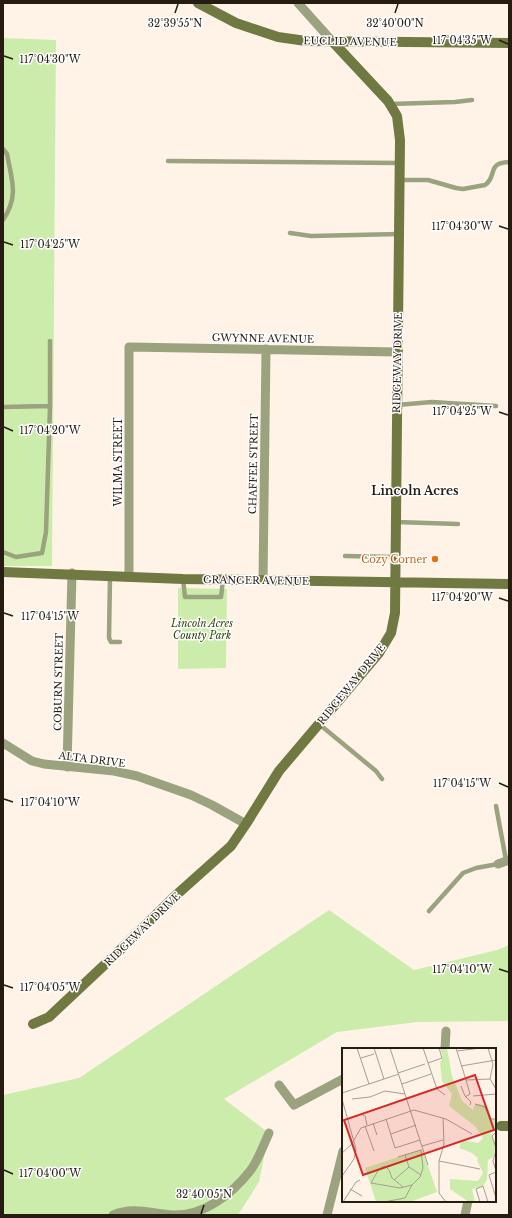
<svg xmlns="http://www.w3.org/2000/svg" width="512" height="1218" font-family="'Libre Baskerville',serif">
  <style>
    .green { fill: #ccecac }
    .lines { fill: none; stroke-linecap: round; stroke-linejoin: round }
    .lane { stroke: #9ba27e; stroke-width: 4.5 }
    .street { stroke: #9ba27e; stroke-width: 9 }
    .secondary { stroke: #717943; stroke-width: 10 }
    .ticks { fill: none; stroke: #271c12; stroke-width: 1.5 }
    .food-dot { fill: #e8710a; stroke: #fff; stroke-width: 1.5 }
    .labels { text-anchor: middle; stroke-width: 3; stroke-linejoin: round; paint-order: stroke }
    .street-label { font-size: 10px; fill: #271c12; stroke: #fff }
    .food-label { font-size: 10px; fill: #c56008; stroke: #fff; text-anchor: end }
    .park-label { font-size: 10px; font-style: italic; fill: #2d440b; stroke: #fff }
    .quarter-label { font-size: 12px; font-weight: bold; fill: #271c12; stroke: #fff }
    .inset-road { fill: none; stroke: #a99d92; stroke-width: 1 }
    .view { fill: #d62828; fill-opacity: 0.15; stroke: #d62828; stroke-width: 2 }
    .inset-edge { fill: none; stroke: #271c12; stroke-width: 2 }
    .ticks-label { font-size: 10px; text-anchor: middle; fill: #271c12; stroke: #fff; stroke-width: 3; stroke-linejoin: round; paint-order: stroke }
  </style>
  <rect width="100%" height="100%" fill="#fff3e8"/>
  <path class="green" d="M3,38L56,40L52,566H3Z
    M178,588L227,589L226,668L178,669Z
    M329,910L414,970L497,950L509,945V1021L417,1022L337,1032L224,1099L269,1133L259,1182L238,1215H3V1095L79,1078Z"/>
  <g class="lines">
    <path class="lane" d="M390,104L455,102L472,100
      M3,149L7,154C12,181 19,196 3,220
      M168,161L400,163
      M400,180H428L456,188L463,189L485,185C498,176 486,163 509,162
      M290,233L311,236L399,234
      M397,405L432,402L496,406
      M3,407L50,406
      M396,522L458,524
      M3,552L16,557L42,553L46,532L50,406V341
      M345,556L395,557
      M110,577L109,638L111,642H120
      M183,579L185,597H221L223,580
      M319,724L376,771L382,779
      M496,806L506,860
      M429,911L463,873L476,868L498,864"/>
    <path class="street" d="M298,3L332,41
      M129,577V347L397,352
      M263,580L266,349
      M3,743L32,761L44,764L114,771L137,776L191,795L212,805L246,824
      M67,767L72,573
      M498,864L509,860
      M445,1049L446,1031
      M279,1085L294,1105L343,1079
      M113,1215C133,1206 153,1214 173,1215C204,1216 232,1194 250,1171C258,1161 264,1144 269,1133
      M327,1215L343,1151
      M465,1215L468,1201"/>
    <path class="secondary" d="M198,3L236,23L278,37L306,41L509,43
      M3,572L183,579L509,584
      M33,1024L49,1017L115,955L174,897L231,846L246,824L279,771L379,653L391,633L395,613L400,140L397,116L388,101L332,41
      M501,1126H509"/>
  </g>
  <path class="ticks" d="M175,13L178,4M395,13L398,4M499,40L508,44M4,56L13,59M499,226L508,229M4,242L13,245M499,412L508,415M4,427L13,431M499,598L508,601M4,613L13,616M499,783L508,787M4,799L13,802M499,969L508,972M4,985L13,988M4,1170L13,1174M201,1214L204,1205"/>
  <circle class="food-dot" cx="435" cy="559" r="4"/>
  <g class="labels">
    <g class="street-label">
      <text transform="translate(350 41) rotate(1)" y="4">EUCLID AVENUE</text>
      <text transform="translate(263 338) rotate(1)" y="4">GWYNNE AVENUE</text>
      <text transform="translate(397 363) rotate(-89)" y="4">RIDGEWAY DRIVE</text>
      <text transform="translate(118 462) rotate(-90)" y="4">WILMA STREET</text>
      <text transform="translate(253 464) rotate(-89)" y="4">CHAFFEE STREET</text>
      <text transform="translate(256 580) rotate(1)" y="4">GRANGER AVENUE</text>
      <text transform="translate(58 682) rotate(-89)" y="4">COBURN STREET</text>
      <text transform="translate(351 684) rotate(-51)" y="4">RIDGEWAY DRIVE</text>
      <text transform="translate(92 759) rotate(7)" y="4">ALTA DRIVE</text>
      <text transform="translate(142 929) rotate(-44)" y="4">RIDGEWAY DRIVE</text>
    </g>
    <g class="food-label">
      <text x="427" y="563">Cozy Corner</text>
    </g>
    <g class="park-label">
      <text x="202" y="627">Lincoln Acres<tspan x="202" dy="12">County Park</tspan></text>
    </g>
    <g class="quarter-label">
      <text x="415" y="495">Lincoln Acres</text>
    </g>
  </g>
  <g transform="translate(342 1048)">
    <rect width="154" height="154" fill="#fff3e8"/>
    <path d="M98,0H105L110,28L120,53L131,62L133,56L145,57L149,69L154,73V83L148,85L153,94V101L151,109L146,112L145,132L141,138L130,141L133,154H127L108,141V131L136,133L141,125L135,112L136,110L130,105L117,100L120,92L136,95L141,90L134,79L107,58L110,46L100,33L98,15L101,8ZM80,101L95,144L68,154H34L23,120Z" fill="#ccecac"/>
    <path class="inset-road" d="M15,0L27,36M32,0L42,31M48,0L86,117M81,0L95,41L103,47M114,0L124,32L148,31M146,0L151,16L148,31L154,41M115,3L139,0M19,10L32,6M86,15L100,10L97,0M119,18L154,12M56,25L83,16M60,36L89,26M119,38L123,48L129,54L128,57M0,45L57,26M131,48L154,46M123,49L128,46L124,32M0,51L14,101L12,111L0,128M10,51L28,49L43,43L63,46M133,56L143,59L149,71H154M19,66L23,68L25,77M101,70L102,96L97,113V145L104,154M44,71L53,100L78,92M31,75L35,87M23,78L32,103M154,84L150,88L154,100M49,86L74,77M80,98L101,92M154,102L151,113L154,123M0,105L9,97L19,80L72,62L104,71L130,86M63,107L67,119M56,109L79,102L81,120L78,129L70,137L58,140L29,135L37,121L43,118L47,122L50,130L61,139M97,113L138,121M52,132L67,119L79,127M8,141L20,148M154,150L147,127L154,124M1,154L14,134L18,132M42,154L63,150L70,137M138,154L134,141L141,138L146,154"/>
    <path class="view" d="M133,27L152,82L21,127L2,72Z"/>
    <rect width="154" height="154" class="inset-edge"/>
  </g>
  <g class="ticks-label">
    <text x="175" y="27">32°39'55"N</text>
    <text x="395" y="27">32°40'00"N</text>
    <text x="462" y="44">117°04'35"W</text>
    <text x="50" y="63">117°04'30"W</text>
    <text x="462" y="230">117°04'30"W</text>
    <text x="50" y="248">117°04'25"W</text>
    <text x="462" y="415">117°04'25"W</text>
    <text x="50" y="434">117°04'20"W</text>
    <text x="462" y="601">117°04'20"W</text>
    <text x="50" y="620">117°04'15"W</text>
    <text x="462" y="787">117°04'15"W</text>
    <text x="50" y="806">117°04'10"W</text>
    <text x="462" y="973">117°04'10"W</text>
    <text x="50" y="991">117°04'05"W</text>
    <text x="50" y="1177">117°04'00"W</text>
    <text x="204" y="1198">32°40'05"N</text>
  </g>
  <rect width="512" height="1218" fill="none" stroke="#271c12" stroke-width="8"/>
</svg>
